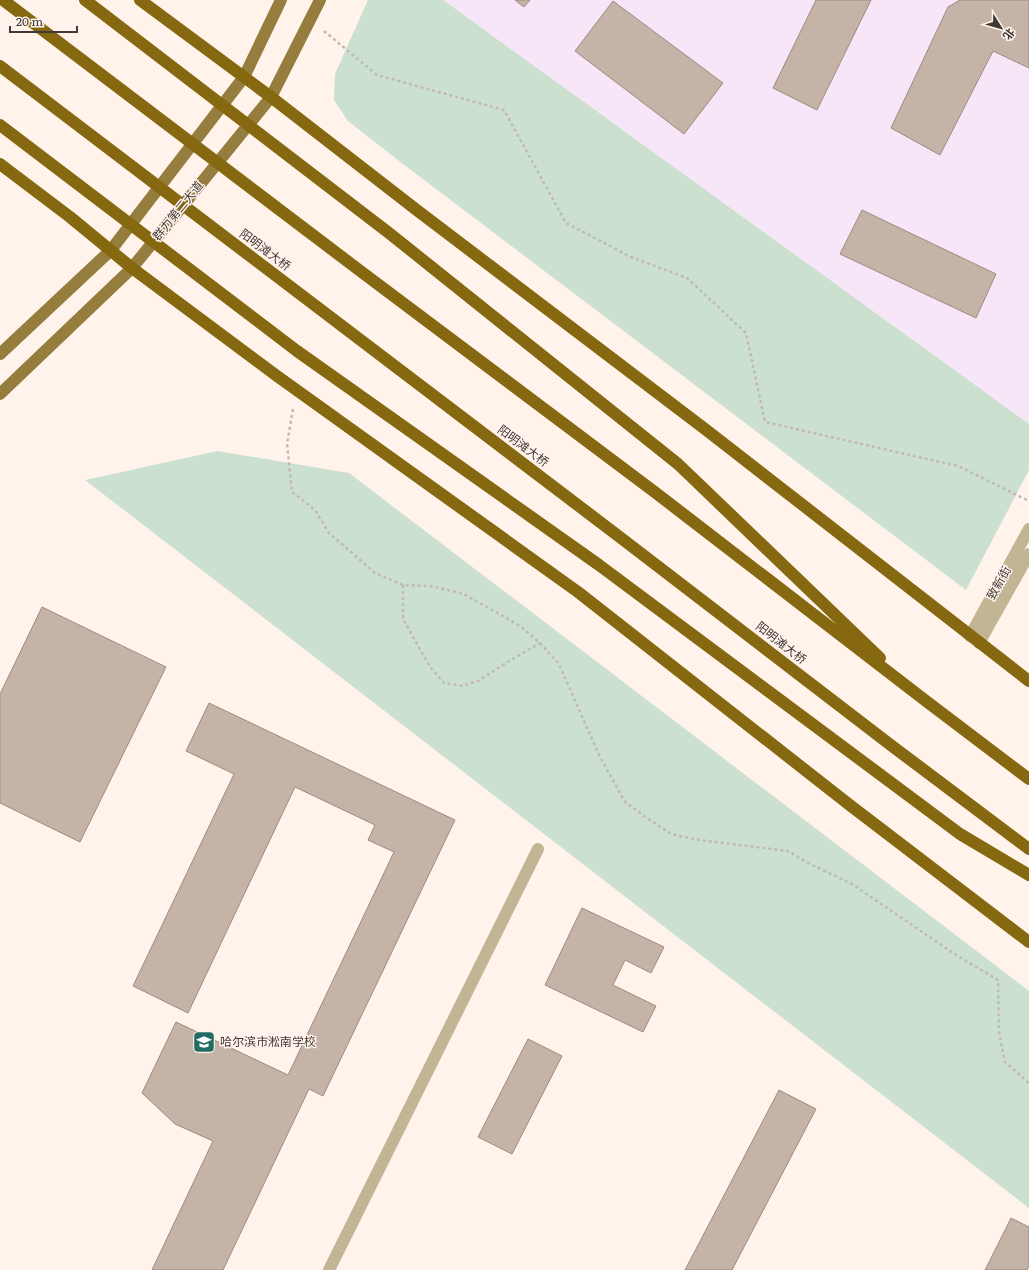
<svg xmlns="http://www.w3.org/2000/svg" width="1029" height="1270" font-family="Literata,'Noto Sans SC',serif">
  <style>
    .commercial { fill: #f6e6f8 }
    .green { fill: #cce0cf }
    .building { fill: #c6b3a8; stroke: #9c8b80 }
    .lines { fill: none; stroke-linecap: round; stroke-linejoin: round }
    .path { stroke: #c3b9b3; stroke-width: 2.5; stroke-dasharray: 3 3; stroke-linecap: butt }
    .minor { stroke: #c2b594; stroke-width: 12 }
    .major { stroke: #957d3d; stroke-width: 12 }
    .highway { stroke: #856810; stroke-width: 12 }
    .highway-bridge { stroke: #856810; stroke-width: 12 }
    .labels { text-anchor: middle; stroke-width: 3; stroke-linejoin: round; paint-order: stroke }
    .street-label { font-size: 12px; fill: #413935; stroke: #fff3ec }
    .poi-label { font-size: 12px; fill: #413935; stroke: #fff3ec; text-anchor: start }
  </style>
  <rect width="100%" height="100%" fill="#fff3ec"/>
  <path class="commercial" d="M443,0H1029V424Z"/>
  <path class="green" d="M368,0H443L1029,424V470L966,590L403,164L348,121L334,100L335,74Z
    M218,451L349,473L1029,991V1208L85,480Z"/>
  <path class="building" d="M515,0H530L524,7Z
    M816,0H871L817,110L773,88Z
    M960,0H1029V68L993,51L940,155L891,128L948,7Z
    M613,1L723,83L684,134L575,51Z
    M862,210L996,274L976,318L840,254Z
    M42,607L166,667L80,842L0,803V694Z
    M209,703L455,820L323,1096L309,1089L223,1270H152L213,1141L175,1124L142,1093L176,1022L288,1075L394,852L368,840L375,825L295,787L188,1013L133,986L234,774L186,751Z
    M582,908L664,947L651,973L625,960L613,985L656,1006L643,1032L545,985Z
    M528,1039L562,1056L512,1154L478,1137Z
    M779,1090L816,1109L732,1270H685Z
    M1011,1218L1029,1227V1266L1027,1270H985Z"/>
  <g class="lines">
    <path class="path" d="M324,31L377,75L504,110L566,223L631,257L687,278L746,333L765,422L958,466L1029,501
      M293,409L287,444L292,492L315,510L329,533L375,573L403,585L431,586L464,594L520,626L540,643L559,664L600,757L625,802L644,816L671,834L699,840L788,851L810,864L852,884L953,953L998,980L999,1033L1005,1062L1029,1083
      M403,585V619L430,667L444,683L462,686L478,681L506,663L540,643"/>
    <path class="minor" d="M970,636L1029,529
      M979,643L1029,554
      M329,1270L538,849"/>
    <path class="major" d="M0,354L111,250L244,77L281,0
      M0,394L132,268L271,97L320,0"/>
    <path class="highway" d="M140,0L271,97L418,211L705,429L1029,681
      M0,164L70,217L132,268L277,376L578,592L851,806L1029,942"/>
    <path class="highway-bridge" d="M3,0L359,270L656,493L926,701L1029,779
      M85,0L389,233L678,464L880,658
      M0,66L621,538L892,746L1029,849
      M0,125L297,351L599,565L960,834L1029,875"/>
  </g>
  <defs>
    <g id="school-square" transform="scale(1.15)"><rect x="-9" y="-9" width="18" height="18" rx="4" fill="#236c63" stroke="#fff3ec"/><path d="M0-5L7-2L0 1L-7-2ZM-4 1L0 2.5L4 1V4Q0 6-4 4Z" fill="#fff"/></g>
  </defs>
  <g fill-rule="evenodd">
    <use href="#school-square" x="204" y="1042"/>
  </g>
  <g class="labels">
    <g class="street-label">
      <text transform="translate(178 211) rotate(-51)" y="4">群力第二大道</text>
      <text transform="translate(265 250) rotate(37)" y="4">阳明滩大桥</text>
      <text transform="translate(523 446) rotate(37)" y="4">阳明滩大桥</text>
      <text transform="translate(999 583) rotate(-61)" y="4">致新街</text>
      <text transform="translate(781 643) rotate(38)" y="4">阳明滩大桥</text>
    </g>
    <g class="poi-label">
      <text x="220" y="1046">哈尔滨市淞南学校</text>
    </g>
  </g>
  <g transform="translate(1001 28) rotate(127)" stroke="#fff3ec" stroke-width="3" paint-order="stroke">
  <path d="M0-3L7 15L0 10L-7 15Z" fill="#413935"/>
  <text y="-6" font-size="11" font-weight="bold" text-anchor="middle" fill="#413935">北</text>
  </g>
  <path d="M10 26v6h67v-6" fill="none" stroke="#413935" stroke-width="2"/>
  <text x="16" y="26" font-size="12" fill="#413935" stroke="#fff3ec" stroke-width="3" paint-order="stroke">20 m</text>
</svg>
